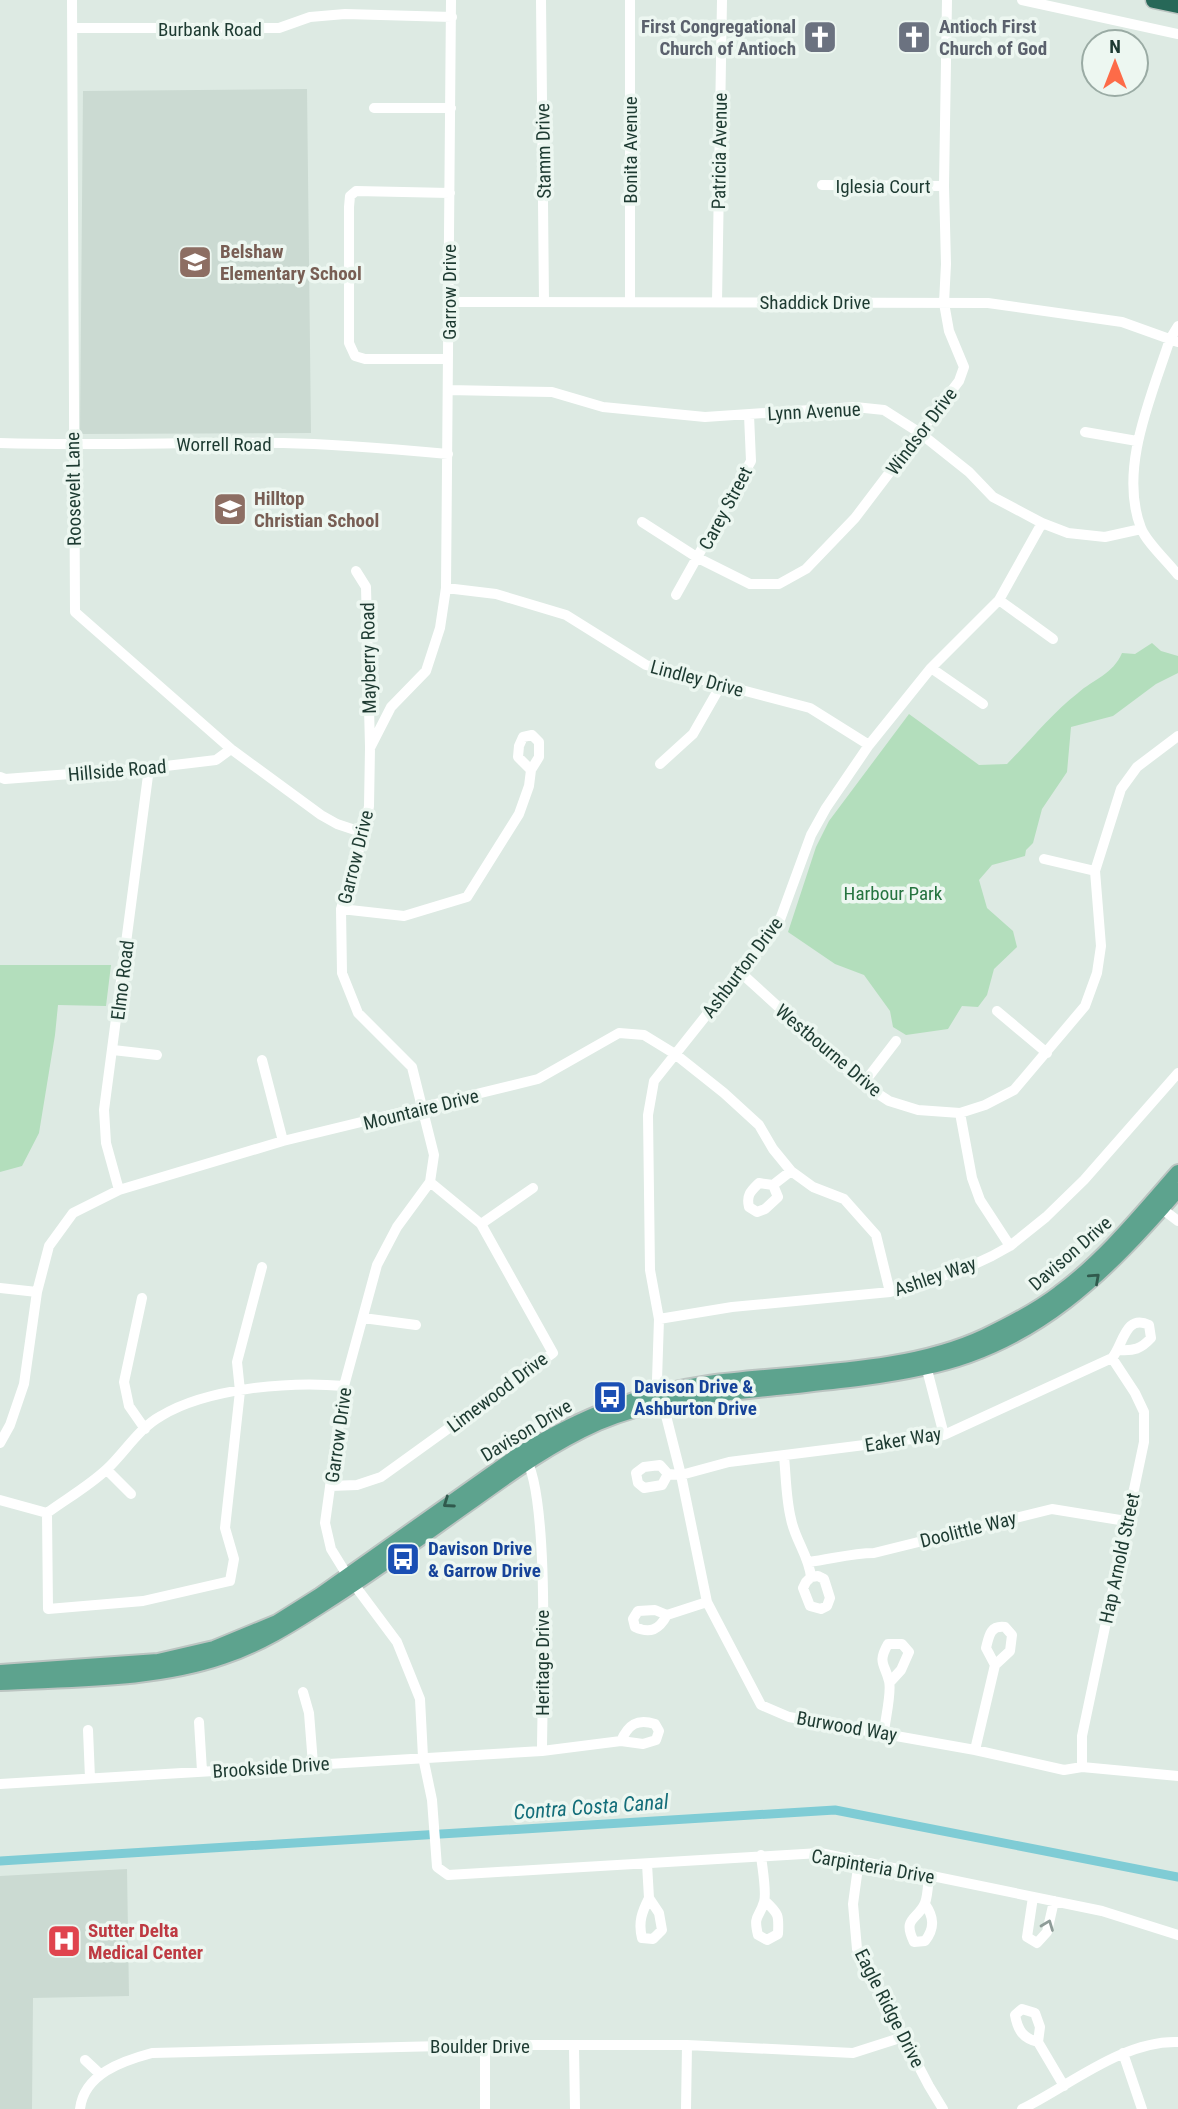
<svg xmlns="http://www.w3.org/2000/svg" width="1178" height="2109" font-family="'Roboto Condensed',sans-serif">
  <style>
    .built { fill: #cbdad2 }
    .park { fill: #b3debc }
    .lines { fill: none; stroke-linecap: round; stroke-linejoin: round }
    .canal { stroke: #7fccd5; stroke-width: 9 }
    .major-casing { stroke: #bbc4c1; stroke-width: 18 }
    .highway-casing { stroke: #bbc4c1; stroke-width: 19 }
    .minor { stroke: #fff; stroke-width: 10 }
    .major { stroke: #5da38e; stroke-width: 14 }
    .highway { stroke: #276858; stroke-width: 16 }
    .oneway { stroke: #305a4d }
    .oneway2 { stroke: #8e9c98 }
    .labels { text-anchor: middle; stroke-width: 7; stroke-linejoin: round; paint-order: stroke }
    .worship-label { font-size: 19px; font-weight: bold; fill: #5b616d; stroke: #edf7f1; text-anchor: end }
    .street-label { font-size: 19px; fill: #1d3a31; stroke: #edf7f1 }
    .education-label { font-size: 19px; font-weight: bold; fill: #785e54; stroke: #edf7f1; text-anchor: start }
    .park-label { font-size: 19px; fill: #25743f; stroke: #edf7f1 }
    .transit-label { font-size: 19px; font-weight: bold; fill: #164399; stroke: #edf7f1; text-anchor: start }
    .health-label { font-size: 19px; font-weight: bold; fill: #be3a42; stroke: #edf7f1; text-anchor: start }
    .water-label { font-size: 21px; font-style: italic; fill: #146e7a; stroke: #edf7f1 }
  </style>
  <rect width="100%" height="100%" fill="#ddeae3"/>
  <path class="built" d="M307,89L311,433L80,434L83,91Z
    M127,1869L129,1996L33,1998L32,2109H0V1876Z"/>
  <path class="park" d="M1152,643L1161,651L1178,656V673L1156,684L1113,716L1071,727L1067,772L1042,809L1033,843L1026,850L1025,856L992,865L979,880L987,908L1013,931L1017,947L994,969L987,995L978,1007L962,1006L948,1029L906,1035L893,1027L890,1011L864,975L835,964L788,932L816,847L829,821L909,714L979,765L1007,764C1030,741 1052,713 1078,693C1094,679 1113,674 1122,653L1135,654Z
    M0,965H111L106,1006L58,1005L55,1035L39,1133L22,1166L0,1172Z"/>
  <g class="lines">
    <path class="canal" d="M0,1861L835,1810L1178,1877"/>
    <g class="major-casing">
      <path id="major" d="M0,1672L158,1661L214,1648L277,1622L320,1595L522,1452C583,1416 638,1393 709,1383C796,1371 905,1374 985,1336C1010,1324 1037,1310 1059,1293C1104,1260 1141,1214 1178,1172
        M0,1683C73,1679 153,1681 223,1657C259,1645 291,1625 322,1605C375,1572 424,1535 474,1500C514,1471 553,1443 598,1423C657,1398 722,1394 786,1387C832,1382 878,1378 923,1368C1035,1346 1107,1272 1178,1190"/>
    </g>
    <g class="highway-casing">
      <path id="highway" d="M1154,0L1178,5"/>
    </g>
    <path class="minor" d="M72,0L75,612L231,749L321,815L337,824L364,833
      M451,0L446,588L440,628L426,671L391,707L370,748L369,806L364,833L341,909L342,973L358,1013L412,1067L434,1155L430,1182L397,1227L377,1265L344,1386L325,1523L331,1549L347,1575L397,1642L420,1699L423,1757L432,1800L437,1867L448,1875L820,1853L1102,1911L1178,1935
      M541,0L544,302
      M630,0V301
      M1022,0L1178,34
      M73,28H279L310,17L345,14L452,17
      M374,108H451
      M822,185L944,186
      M448,302L988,303L1122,322L1178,342
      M717,302L722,0
      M1178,326L1170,339C1152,395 1118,469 1141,528C1146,542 1168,562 1178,575
      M448,359H365L355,356L349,343V207L350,196L356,191L450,193
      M448,390L552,392L603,407L705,417L855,407L884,410L920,433L969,472L993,497L1042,523L1068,533L1105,537L1141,529
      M1085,432L1137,441
      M0,443C94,446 189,442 283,443C338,444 393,449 448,454
      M642,522L698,558L750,584H779L806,569L855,518L959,381L964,367L949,331L944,303L946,264L944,186L947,0
      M1042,523L999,600L931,668L869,745L826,808L811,835L778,925L654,1081L648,1115L650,1270L659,1319L657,1380L681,1475L707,1602L761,1705L789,1717L975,1750L1064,1770L1082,1767L1178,1776
      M356,571L366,587L370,747
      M446,588L496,594L566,615L646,665L810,708L869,745
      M676,595L751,461L749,415
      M999,600L1053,639
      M931,668L983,704
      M660,764L693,734L721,685
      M0,777L5,779L149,768L216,760L231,749
      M1044,859L1095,871
      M341,909L404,916L467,897L519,814L529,786L531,770L539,757V742L532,735L523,737L519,746L518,757L531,770
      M740,972L863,1084L889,1101L918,1110L960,1113L985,1105L1014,1090L1085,1006L1097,973L1101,946L1095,871L1121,789L1137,767L1178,736
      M997,1011L1047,1053
      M113,1050L157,1055
      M262,1060L283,1141
      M863,1084L896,1041
      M960,1113L972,1178L980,1200L1010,1246
      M773,1185L778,1197L765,1209L757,1212L749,1207C746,1195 751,1191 759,1183L773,1185L791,1171
      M119,1190L106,1143L104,1110L149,768
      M1157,1205L1178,1221
      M481,1224L533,1188
      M0,1288L37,1292
      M142,1298L124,1382L129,1406L145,1429
      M363,1318L416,1325
      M659,1319L732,1307L890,1292L962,1270L992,1256L1010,1246L1046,1217L1084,1180L1178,1073
      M925,1362L944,1435
      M0,1443L10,1425L24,1384L37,1292L49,1246L73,1213L119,1190L283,1141L538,1079L619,1033L644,1035L675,1054L724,1093L759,1125L773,1149L791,1171L813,1187L844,1199L876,1235L890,1292
      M524,1456C551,1490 542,1699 542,1751
      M784,1456C786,1477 786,1499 791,1519C795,1540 809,1556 811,1577L806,1582L803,1588L810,1606L821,1609L827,1606L830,1598L824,1579L818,1576L811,1577
      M107,1470L131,1494
      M668,1474L662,1485L644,1488L638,1483L636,1473L644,1467L660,1465L668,1474L681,1475L729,1462L944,1435L1112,1358C1123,1346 1125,1313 1149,1325L1151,1338C1141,1349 1134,1351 1119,1350
      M330,1486L357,1485L381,1477L553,1353L481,1224L430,1182
      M0,1500L47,1513C66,1499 89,1486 107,1469C125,1452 139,1428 161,1416C207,1388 291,1381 344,1386
      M47,1513L48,1609L143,1601L230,1581L234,1559L225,1528L240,1391L237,1362L262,1267
      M809,1562C832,1559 852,1553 874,1553L1052,1509L1126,1521
      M481,1574L542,1571
      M667,1615C659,1630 650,1634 635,1627L633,1619L638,1611L655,1610L667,1615L707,1602
      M303,1692L309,1713L313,1764
      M199,1722L202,1771
      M88,1730L90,1778
      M884,1732C885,1720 892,1692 889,1681C885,1664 877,1663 888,1644H902L909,1652L901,1670L890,1682
      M975,1750L995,1665L1010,1651L1012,1635L1005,1627C990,1625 989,1636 986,1648L995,1665
      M1082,1767V1736L1144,1442V1412L1135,1393L1112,1358
      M0,1784L542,1751L621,1741L643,1744L656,1740L659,1731L655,1724C637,1718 628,1725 621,1741
      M761,1855C762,1867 767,1892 764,1902C759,1919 753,1914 758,1935L767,1940L778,1934C779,1915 779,1914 765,1901
      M859,1860L853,1904L857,1949L929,2086L943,2109
      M647,1864L649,1898L659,1913L662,1930L653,1939L642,1938C638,1922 642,1912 649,1898
      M1033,1897L1027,1937L1037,1943L1047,1932L1054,1901
      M925,1904C934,1917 935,1928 925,1941L914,1942C902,1917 917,1921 925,1903C928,1895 928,1883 929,1875
      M1038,2042C1023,2038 1018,2031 1015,2015L1022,2009L1035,2013L1040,2027L1038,2042L1064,2086
      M485,2045V2109
      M574,2046L575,2109
      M1123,2053L1142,2109
      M85,2060L100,2074
      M80,2109C84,2074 122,2061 152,2053L485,2045H687L853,2053L903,2037
      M686,2109L687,2045
      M1022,2109C1069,2086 1123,2040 1178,2042"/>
    <use href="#major" class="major"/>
    <use href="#highway" class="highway"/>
  </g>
  <defs><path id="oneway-chevron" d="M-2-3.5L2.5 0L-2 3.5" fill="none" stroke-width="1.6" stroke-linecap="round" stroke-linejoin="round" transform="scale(1.75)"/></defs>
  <g class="oneway">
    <use href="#oneway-chevron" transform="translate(1095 1278) rotate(-42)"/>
    <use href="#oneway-chevron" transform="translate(448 1503) rotate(145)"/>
  </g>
  <use class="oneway2" href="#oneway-chevron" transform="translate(1048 1925) rotate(-69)"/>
  <defs>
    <g id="church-square" transform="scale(1.75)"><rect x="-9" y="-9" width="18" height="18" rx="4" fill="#6b7280" stroke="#edf7f1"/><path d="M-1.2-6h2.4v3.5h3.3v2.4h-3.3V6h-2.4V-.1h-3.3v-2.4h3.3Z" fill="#fff"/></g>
    <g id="school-square" transform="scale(1.75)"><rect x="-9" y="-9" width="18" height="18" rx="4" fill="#8d6e63" stroke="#edf7f1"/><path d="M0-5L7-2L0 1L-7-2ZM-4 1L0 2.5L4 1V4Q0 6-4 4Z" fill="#fff"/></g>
    <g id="bus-square" transform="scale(1.75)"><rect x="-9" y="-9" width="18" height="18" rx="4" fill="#1a4fb4" stroke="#edf7f1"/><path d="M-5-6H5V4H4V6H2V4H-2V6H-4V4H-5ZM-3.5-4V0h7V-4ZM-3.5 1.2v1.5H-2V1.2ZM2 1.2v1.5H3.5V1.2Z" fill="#fff"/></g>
    <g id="hospital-square" transform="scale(1.75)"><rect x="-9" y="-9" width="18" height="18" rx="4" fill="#e0444e" stroke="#edf7f1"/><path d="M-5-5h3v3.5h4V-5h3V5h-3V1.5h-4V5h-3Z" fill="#fff"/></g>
  </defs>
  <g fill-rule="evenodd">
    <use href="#church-square" x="820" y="37"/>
    <use href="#church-square" x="914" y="37"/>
    <use href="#school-square" x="195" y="262"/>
    <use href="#school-square" x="230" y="509"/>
    <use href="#bus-square" x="610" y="1397"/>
    <use href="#bus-square" x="403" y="1559"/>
    <use href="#hospital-square" x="64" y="1941"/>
  </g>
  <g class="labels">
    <g class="worship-label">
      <text x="796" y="33">First Congregational<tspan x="796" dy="22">Church of Antioch</tspan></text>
      <text x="939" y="33" text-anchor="start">Antioch First<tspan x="939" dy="22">Church of God</tspan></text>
    </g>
    <g class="street-label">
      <text x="210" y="36">Burbank Road</text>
      <text transform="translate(630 150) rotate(-90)" y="7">Bonita Avenue</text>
      <text transform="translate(543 151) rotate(-91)" y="7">Stamm Drive</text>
      <text transform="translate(719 151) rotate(-89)" y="7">Patricia Avenue</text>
      <text x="883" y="193">Iglesia Court</text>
      <text transform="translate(449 292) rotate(-90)" y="7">Garrow Drive</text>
      <text x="815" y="309">Shaddick Drive</text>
      <text transform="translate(814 411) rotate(-3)" y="7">Lynn Avenue</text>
      <text transform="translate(921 431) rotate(-53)" y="7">Windsor Drive</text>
      <text x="224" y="451">Worrell Road</text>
      <text transform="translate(73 489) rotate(-91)" y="7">Roosevelt Lane</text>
      <text transform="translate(725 508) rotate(-62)" y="7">Carey Street</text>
      <text transform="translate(368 658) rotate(-91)" y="7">Mayberry Road</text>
      <text transform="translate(697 678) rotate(15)" y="7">Lindley Drive</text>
      <text transform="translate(117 770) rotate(-5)" y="7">Hillside Road</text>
      <text transform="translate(355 857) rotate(-76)" y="7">Garrow Drive</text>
      <text transform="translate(742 967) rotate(-53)" y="7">Ashburton Drive</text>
      <text transform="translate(122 980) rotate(-83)" y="7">Elmo Road</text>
      <text transform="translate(829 1050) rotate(40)" y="7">Westbourne Drive</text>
      <text transform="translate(421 1109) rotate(-14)" y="7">Mountaire Drive</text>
      <text transform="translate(1070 1253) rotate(-41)" y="7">Davison Drive</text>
      <text transform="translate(935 1276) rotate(-19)" y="7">Ashley Way</text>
      <text transform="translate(497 1392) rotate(-37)" y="7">Limewood Drive</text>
      <text transform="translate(526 1430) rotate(-31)" y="7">Davison Drive</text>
      <text transform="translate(338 1435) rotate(-82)" y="7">Garrow Drive</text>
      <text transform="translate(903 1439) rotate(-9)" y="7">Eaker Way</text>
      <text transform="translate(968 1529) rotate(-14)" y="7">Doolittle Way</text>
      <text transform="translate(1119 1558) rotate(-78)" y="7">Hap Arnold Street</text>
      <text transform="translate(542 1663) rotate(-90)" y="7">Heritage Drive</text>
      <text transform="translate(847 1726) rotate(10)" y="7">Burwood Way</text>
      <text transform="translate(271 1767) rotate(-4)" y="7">Brookside Drive</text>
      <text transform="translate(873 1866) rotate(10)" y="7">Carpinteria Drive</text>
      <text transform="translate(890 2008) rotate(63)" y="7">Eagle Ridge Drive</text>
      <text x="480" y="2053">Boulder Drive</text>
    </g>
    <g class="education-label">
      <text x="220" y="258">Belshaw<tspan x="220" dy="22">Elementary School</tspan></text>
      <text x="254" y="505">Hilltop<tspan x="254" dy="22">Christian School</tspan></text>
    </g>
    <g class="park-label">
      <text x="893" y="900">Harbour Park</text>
    </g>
    <g class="transit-label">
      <text x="634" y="1393">Davison Drive &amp;<tspan x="634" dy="22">Ashburton Drive</tspan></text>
      <text x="428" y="1555">Davison Drive<tspan x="428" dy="22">&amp; Garrow Drive</tspan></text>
    </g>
    <g class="health-label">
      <text x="88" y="1937">Sutter Delta<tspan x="88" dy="22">Medical Center</tspan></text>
    </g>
    <g class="water-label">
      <text transform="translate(591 1807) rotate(-4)" y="7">Contra Costa Canal</text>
    </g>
  </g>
  <g transform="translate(1115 63)"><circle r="33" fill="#edf7f1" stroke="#9aaba4" stroke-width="2"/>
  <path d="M0-5L12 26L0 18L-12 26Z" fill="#fd6b48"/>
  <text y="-10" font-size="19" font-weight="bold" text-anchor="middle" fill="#1d3a31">N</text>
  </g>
</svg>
